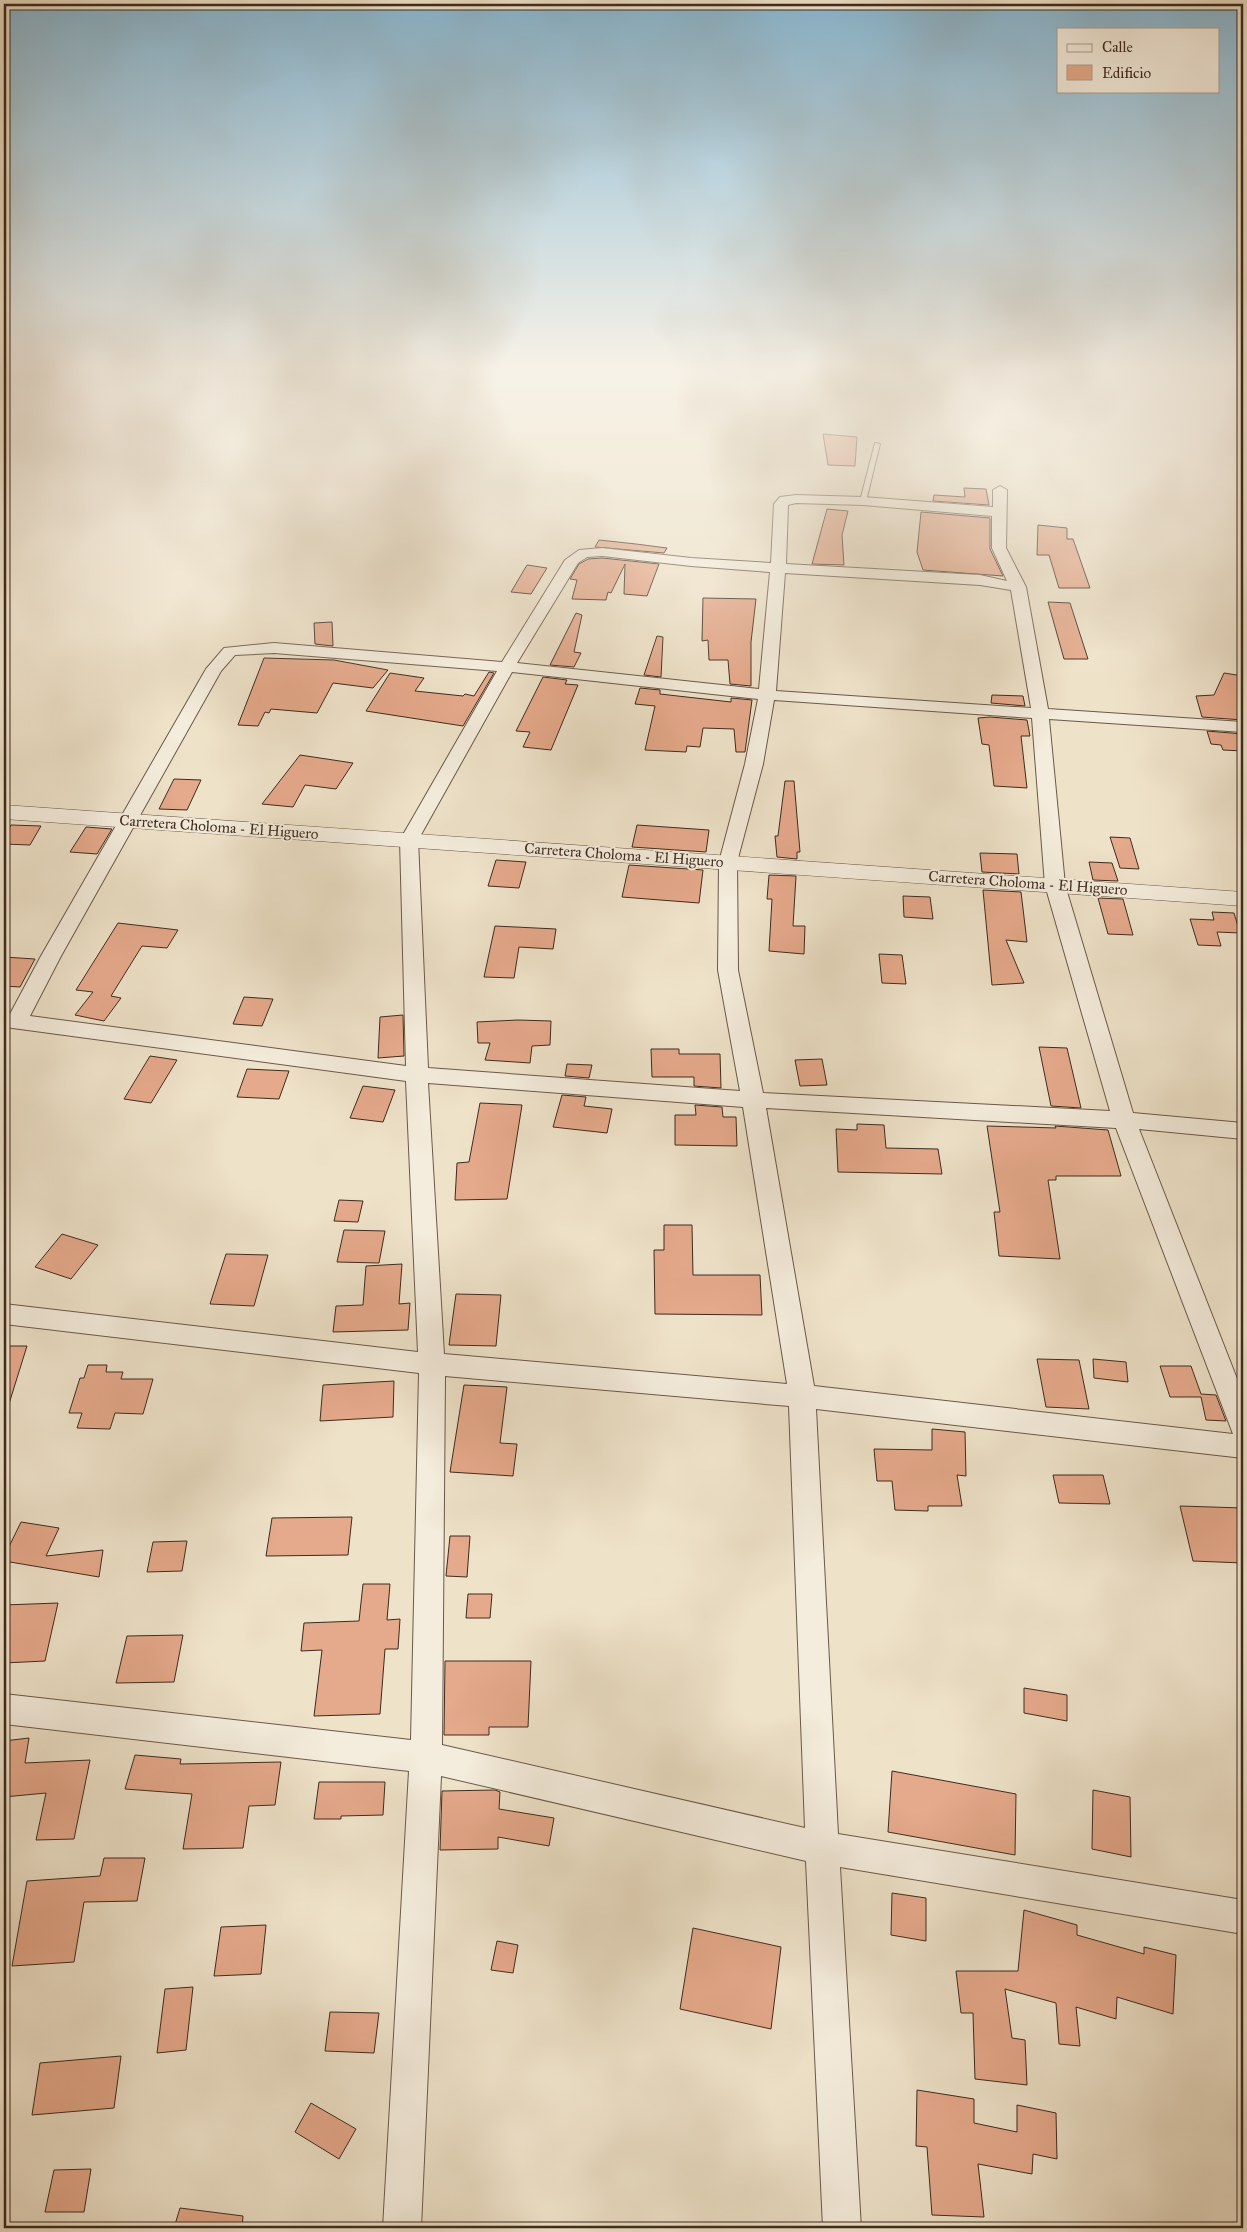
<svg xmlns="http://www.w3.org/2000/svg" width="1247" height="2232" font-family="'IM FELL Great Primer',serif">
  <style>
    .building { fill: #e5a98b; stroke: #3e2b1e }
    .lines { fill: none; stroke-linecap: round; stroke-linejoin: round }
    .service-casing { stroke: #6a5949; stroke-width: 2 }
    .minor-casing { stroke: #6a5949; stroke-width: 2 }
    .tertiary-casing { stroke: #6a5949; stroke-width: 1 }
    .service { fill: #f4ecdc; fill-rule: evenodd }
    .minor { fill: #f4ecdc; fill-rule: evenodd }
    .tertiary { fill: #f4ecdc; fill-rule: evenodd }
    .labels { text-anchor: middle; stroke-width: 4; stroke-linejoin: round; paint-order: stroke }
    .street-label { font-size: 15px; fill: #3e2b1e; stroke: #f4ecdc }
  </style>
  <rect width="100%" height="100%" fill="#eee2c9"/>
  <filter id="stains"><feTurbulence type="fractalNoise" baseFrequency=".004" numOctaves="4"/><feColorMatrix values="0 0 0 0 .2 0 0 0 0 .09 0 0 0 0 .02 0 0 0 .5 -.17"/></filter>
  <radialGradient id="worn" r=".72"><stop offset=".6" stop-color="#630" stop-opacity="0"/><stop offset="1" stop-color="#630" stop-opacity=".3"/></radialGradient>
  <path class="building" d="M823,434L857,437L855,466L828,465Z
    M964,488L986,489L989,505L933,501L934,495L965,497Z
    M827,509L848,511L842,535L844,565L812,564Z
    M921,512L990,518V549L1003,576L923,570L917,552Z
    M1038,525L1067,528V539H1073L1090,588H1059L1049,555H1037Z
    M599,540L636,544L667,548L664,553L595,547Z
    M602,558L659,564L647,596L624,594L625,564L611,593L608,592L606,600L572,599L577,580L570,579L579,564L588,559Z
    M527,565L547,568L531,594L511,592Z
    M703,598L756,599L751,642V686L730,684L728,660H709L708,640L702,641Z
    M1048,602L1070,603L1088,659H1064Z
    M576,613L582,615L574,652L581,653L574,667L550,665Z
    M332,622L333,646L315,644L314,623Z
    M657,636L663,637L661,677L644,675Z
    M264,658L334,660L388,670L373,688L333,683L317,713L271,709L269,713L265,712L258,726L238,725Z
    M489,672L494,673L463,726L366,711L390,673L424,678L415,691L463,696L465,694L474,696Z
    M1224,673L1243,676V720L1202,717L1196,696L1214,695Z
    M543,677L567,680L565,684L578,685L551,750L523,747L530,732L516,731Z
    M640,688L660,690V694L731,702V698L752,700L745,752H736L734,729L703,728L700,747L687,746L686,752L645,750L655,706L635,704Z
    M992,695L1023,696L1025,706L991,703Z
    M990,717L1027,720L1030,736H1021L1027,788L994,786L989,745L982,744L978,718Z
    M1207,731L1243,734V751L1223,750L1221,745L1211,744Z
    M300,755L353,763L336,789L305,785L293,807L262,804Z
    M174,779L201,780L187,810L159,809Z
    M785,781H794L800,852H797V859L777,857L775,836H778Z
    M11,825L41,826L30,845L4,844V838Z
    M637,825L709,830L706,852L632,847Z
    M86,827L112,829L97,854L70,852Z
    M1110,837L1130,838L1139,869L1120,868Z
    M980,853L1017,854L1019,874L982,872Z
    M496,860L526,862L519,888L488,886Z
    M1089,862L1112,863L1118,881L1093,880Z
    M629,865L703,870L699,903L622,897Z
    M769,875L796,876L793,926H805L804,954L769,951L772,899H767Z
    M983,890L1021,892L1027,942L1006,940L1024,983L992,985Z
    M903,896L930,897L933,919L904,917Z
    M1098,898L1123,899L1133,935L1108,934Z
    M1212,912L1234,913L1240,933L1217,932L1221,946L1198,945L1190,919L1214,920Z
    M118,923L178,930L167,948L142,946L111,996L121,998L104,1021L75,1015L93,992L76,990Z
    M495,926L556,929L553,949L519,947L514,978L484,977Z
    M879,954L902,955L906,984L882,983Z
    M4,957L35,959L20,987L4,986Z
    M244,997L273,999L262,1026L233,1024Z
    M403,1015L404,1056L378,1058L380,1017Z
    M518,1020L551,1021L550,1045L532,1046L530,1063L485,1060L490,1043H478L477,1022Z
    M1039,1047L1067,1048L1081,1108L1051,1106Z
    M651,1049H679V1054H720L721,1088L694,1086V1077H652Z
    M150,1056L177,1060L151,1103L124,1099Z
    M822,1059L827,1085L800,1086L795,1060Z
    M567,1064L592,1065L589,1078L565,1076Z
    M247,1069L289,1071L279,1099L237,1097Z
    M363,1086L395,1090L383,1122L350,1118Z
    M562,1095L586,1097L584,1106L612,1109L607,1133L553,1127Z
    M480,1103L522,1105L507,1199L455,1200L457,1163L469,1162Z
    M695,1105L722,1107L723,1117H736L737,1146L675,1145V1115H696Z
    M857,1124L884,1125L886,1148L938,1149L942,1174L838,1172L836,1129L857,1130Z
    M987,1126L1056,1128L1055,1126L1108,1130L1121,1176H1056V1180H1048L1060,1259L999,1256L994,1212H1000Z
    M339,1200L363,1201L358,1222L334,1221Z
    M664,1225H692L693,1275H760L762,1315L655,1314L654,1250H664Z
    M344,1230L385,1231L379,1263L337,1262Z
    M62,1234L98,1245L71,1279L35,1267Z
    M226,1254L268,1255L254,1306L210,1304Z
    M402,1264L399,1304L410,1303L408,1330L333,1332L336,1306L363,1305L366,1266Z
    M456,1294L501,1295L496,1346L449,1345Z
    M4,1346H27L8,1407H4Z
    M1037,1359L1079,1360L1089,1409L1046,1407Z
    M1093,1359L1126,1362L1128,1382L1094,1378Z
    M88,1365H107L106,1372H123L121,1379H153L143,1414L115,1413L110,1429L77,1428L82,1413H69L80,1378H84Z
    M1160,1366H1191L1201,1394L1216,1395L1226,1421L1206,1420L1201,1397H1170Z
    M394,1381L393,1417L320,1421L323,1385Z
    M464,1385L507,1387L500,1443L517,1444L513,1476L450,1472Z
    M932,1429L965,1432L966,1476L957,1475L962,1506H928V1511L895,1510L892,1481H877L874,1449L932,1450Z
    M1053,1475H1103L1110,1504L1059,1503Z
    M1180,1506L1243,1508V1563L1193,1561Z
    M352,1517L348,1555L266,1556L272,1518Z
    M21,1522L59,1528L46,1556L103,1550L99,1577L4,1561V1557Z
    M450,1536H470L467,1577L446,1576Z
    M187,1541L182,1571L147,1572L153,1542Z
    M363,1584H390L387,1620L400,1619L398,1649H385L380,1714L314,1716L322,1650L301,1651L304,1623L359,1621Z
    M468,1594H492L490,1618H466Z
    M58,1603L45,1661L4,1663V1605Z
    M183,1635L174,1682L116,1683L127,1636Z
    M445,1661H531L528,1727H489V1735H444Z
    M1024,1688L1067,1695V1721L1024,1713Z
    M29,1738L25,1763L90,1760L74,1839L36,1840L46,1793L4,1797V1741Z
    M135,1755L181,1759L180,1764L281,1762L275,1805L249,1806L243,1848L183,1849L192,1794L125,1789Z
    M892,1771L1016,1794L1015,1855L888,1832Z
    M319,1782H385L383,1815L341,1816V1819H314Z
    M495,1790L500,1792L499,1809L554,1818L549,1846L498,1837V1849L440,1850L442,1791Z
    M1093,1790L1130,1797L1131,1857L1092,1849Z
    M104,1858H145L137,1901L84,1902L74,1962L12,1966L27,1881L100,1876Z
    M892,1893L926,1898V1941L891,1935Z
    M1024,1910L1077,1925V1935L1144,1954V1947L1176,1955L1173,2014L1117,1997L1116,2019L1076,2007L1080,2046L1059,2044L1056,2003L1005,1989L1012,2038L1025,2040L1027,2085L975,2079L973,2013H961L956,1971H1018Z
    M266,1925L261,1974L214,1976L221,1927Z
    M693,1928L781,1947L771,2029L680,2009Z
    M497,1941L518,1945L513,1973L491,1970Z
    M193,1987L186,2050L157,2053L165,1989Z
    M330,2012L379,2013L374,2053L325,2051Z
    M121,2056L114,2108L32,2115L40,2063Z
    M917,2090L974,2099V2123L1017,2132V2105L1056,2113L1057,2159L1033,2154L1032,2174L978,2164L984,2217L932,2215L927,2147L916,2146Z
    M311,2103L356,2129L339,2159L295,2132Z
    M91,2169L84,2212H45L54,2170Z
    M180,2208L243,2216L242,2228H174Z"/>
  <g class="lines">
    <g class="service-casing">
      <path id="service" d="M875,443L880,444L866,501L863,503L860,501Z"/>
    </g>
    <g class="minor-casing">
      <path id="minor" d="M1000,486L1007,490L1006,548L1026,587L1048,709L1243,722V732L1049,719L1065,885L1133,1113L1243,1123V1139L1139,1129L1243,1394V1458L816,1409L838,1834L1243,1900V1934L840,1867L861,2228H823L806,1861L441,1776L421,2228H383L409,1771L4,1724V1694L411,1740L419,1373L4,1324V1304L418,1352L406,1081L5,1027L4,1013L10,1014L41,956L206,669L224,648L274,643L502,662L565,560L579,550L602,548L691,558L771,563L774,504L780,497L796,495L863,497L993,507V490ZM796,503L863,505L992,516V548L1007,581L980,575L786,564L788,505ZM602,556L691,566L770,572L759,689L517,663L578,563L587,557ZM785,573L980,585L1011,590L1031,708L776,691ZM274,653L497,671L400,840L406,1066L30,1016L61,956L221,671L235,655ZM512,672L758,699L745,764L719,862L718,970L740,1091L428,1068L418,840ZM774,700L1032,718L1045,885L1110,1111L763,1093L738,970L737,862L763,764ZM428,1083L743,1107L787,1384L444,1354ZM766,1108L1116,1128L1233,1434L814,1386ZM445,1376L789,1406L805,1828L442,1745Z"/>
    </g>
    <g class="tertiary-casing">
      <path id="tertiary" d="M4,805L1243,892V906L4,819Z"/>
    </g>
    <use href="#service" class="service"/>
    <use href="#minor" class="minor"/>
    <use href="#tertiary" class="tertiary"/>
  </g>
  <linearGradient id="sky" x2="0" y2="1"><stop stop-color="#89b8d2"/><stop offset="0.54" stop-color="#f7f2e7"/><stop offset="1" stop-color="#f7f2e7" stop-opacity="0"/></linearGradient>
  <rect width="1247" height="683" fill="url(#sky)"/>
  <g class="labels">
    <g class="street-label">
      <text transform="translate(219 827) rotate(4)" y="5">Carretera Choloma - El Higuero</text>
      <text transform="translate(624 855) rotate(4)" y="5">Carretera Choloma - El Higuero</text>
      <text transform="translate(1028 883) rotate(4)" y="5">Carretera Choloma - El Higuero</text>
    </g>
  </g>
  <rect width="1247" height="2232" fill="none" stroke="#eee2c9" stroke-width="20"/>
  <rect x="5" y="5" width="1237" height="2222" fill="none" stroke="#3e2b1e" stroke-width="2.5"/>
  <rect x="10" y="10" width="1227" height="2212" fill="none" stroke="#3e2b1e"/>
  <rect x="1057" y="28" width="162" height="65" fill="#f4ecdc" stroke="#ab9f90"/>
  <rect x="1067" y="44" width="25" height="8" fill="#f4ecdc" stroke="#ab9f90"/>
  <text x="1102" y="52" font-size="15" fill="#3e2b1e">Calle</text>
  <rect x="1067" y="65" width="25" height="15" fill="#e5a98b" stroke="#ab9f90"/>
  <text x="1102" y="78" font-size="15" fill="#3e2b1e">Edificio</text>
  <rect width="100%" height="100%" filter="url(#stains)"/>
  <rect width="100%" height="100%" fill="url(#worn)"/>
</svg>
